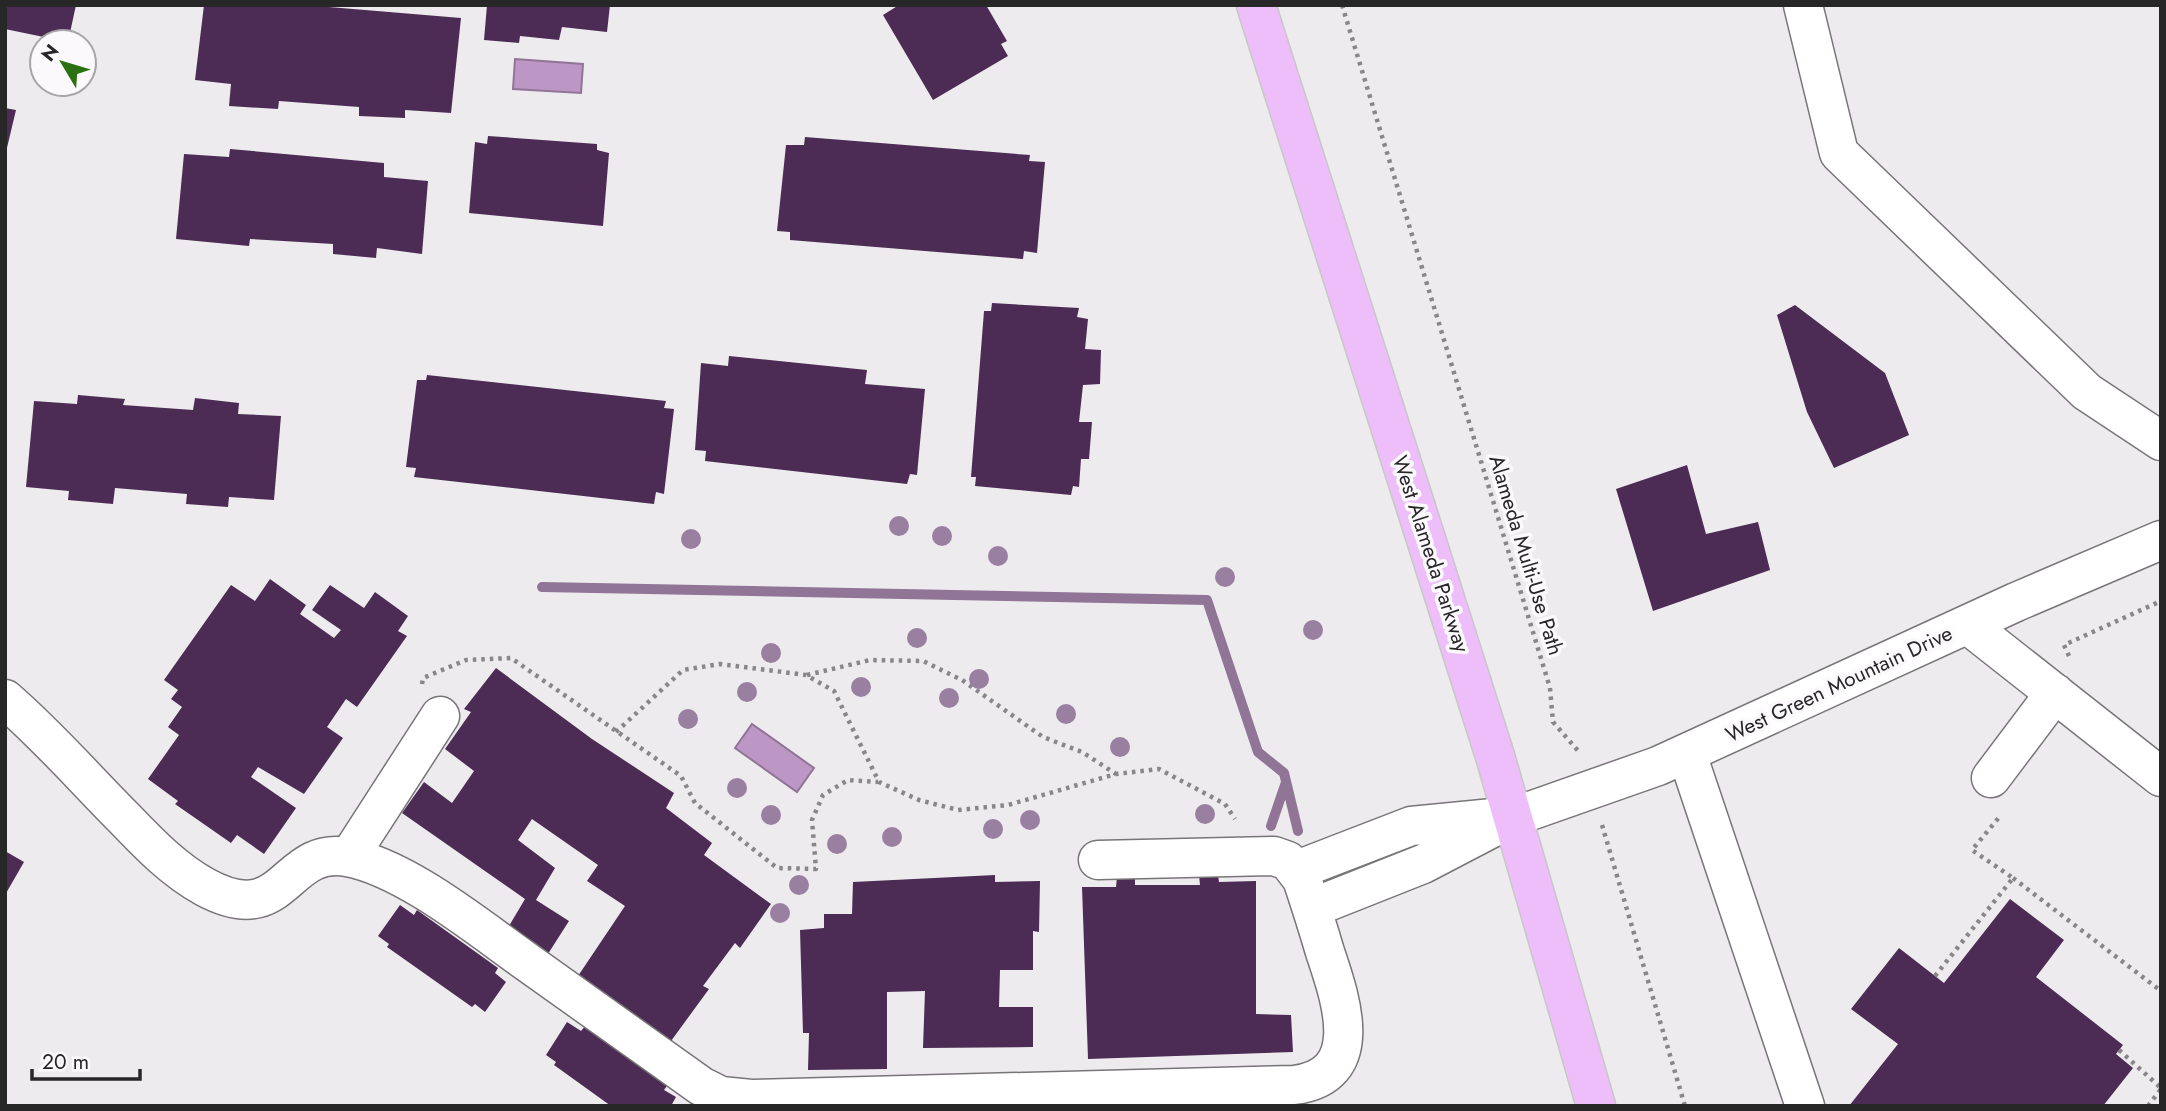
<svg xmlns="http://www.w3.org/2000/svg" width="2166" height="1111" font-family="Jost,sans-serif">
  <style>
    .water { fill: #bc97c5; stroke: #907596; stroke-width: 2 }
    .lines { fill: none; stroke-linecap: round; stroke-linejoin: round }
    .stream { stroke: #907596; stroke-width: 10 }
    .building { fill: #4c2c54 }
    .minor-casing { stroke: #787578; stroke-width: 41 }
    .major-casing { stroke: #c7c7c7; stroke-width: 41 }
    .path { stroke: #888689; stroke-width: 4.5; stroke-dasharray: 3.5 5; stroke-linecap: butt }
    .minor { stroke: #fff; stroke-width: 38 }
    .major { stroke: #eebefa; stroke-width: 38 }
    .tree { fill: #997fa0 }
    .labels { text-anchor: middle; stroke-width: 7; stroke-linejoin: round; paint-order: stroke }
    .street-label { font-size: 21px; fill: #282728; stroke: #fbf9fc }
  </style>
  <rect width="100%" height="100%" fill="#eeebef"/>
  <path class="water" d="M515,59L583,64L581,93L513,89Z
    M752,724L814,768L797,792L735,748Z"/>
  <g class="lines">
    <path class="stream" d="M542,587L1207,600L1258,752L1284,773L1298,831
      M1271,826L1286,782"/>
  </g>
  <path class="building" d="M5,5H76L68,42L5,29Z
    M204,5H305L461,18L451,113L405,110V118L359,116V107L279,101L278,109L229,106L231,84L195,80Z
    M487,5H610L607,32L562,27L559,40L520,36L519,43L484,40Z
    M899,5H986L1007,41L1001,44L1008,56L933,100L883,15Z
    M5,108L16,110L6,152H5Z
    M488,136L597,144V150L609,153L603,226L469,213L475,142L487,144Z
    M805,137L1030,155L1029,161L1045,162L1037,253L1024,251L1023,259L790,240V232L777,231L786,145H804Z
    M230,149L384,163V177L428,181L422,254L377,248L376,258L333,254V244L250,239L249,246L176,239L184,154L229,157Z
    M992,303L1079,308L1077,317L1088,319L1085,349L1101,350L1100,384L1083,385L1079,422H1092L1089,459H1081L1079,487L1073,486L1071,495L975,486L976,477H971L984,311H991Z
    M1795,305L1885,373L1909,435L1834,468L1807,412L1777,315Z
    M729,356L867,370L865,384L925,389L917,475L910,474L907,484L705,461L706,451L695,450L701,363L728,366Z
    M427,375L666,401L664,408L674,409L664,494L656,492L654,504L414,477L416,468L406,467L417,380H426Z
    M78,395L125,399L123,405L193,410L195,398L239,403L238,414L281,416L274,500L229,497L228,507L186,504L187,494L115,488L113,504L68,500L69,491L26,487L34,401L77,404Z
    M1687,465L1706,534L1758,522L1770,570L1653,611L1616,489Z
    M270,579L306,605L300,614L334,638L341,630L312,610L330,585L364,608L375,592L408,616L398,631L407,636L357,707L346,699L327,727L343,738L304,794L258,767L251,777L296,808L264,854L237,835L231,843L175,804L178,801L148,779L179,735L168,727L182,707L171,699L178,690L164,680L231,585L255,601Z
    M496,668L592,739L674,793L666,808L712,843L704,855L771,904L740,948L735,943L703,986L709,989L671,1041L578,976L625,906L587,881L598,865L532,819L518,840L555,868L536,900L569,921L546,957L509,926L525,899L402,813L424,782L452,803L474,771L445,749L471,712L464,709Z
    M5,851L24,862L5,895Z
    M995,875V882L1040,881L1039,932L1033,931V970H1000L999,1007H1033V1047L923,1048L925,991L887,992V1069L808,1070L809,1033H803L800,930L824,928V914H852L853,882Z
    M1199,875H1218L1219,882L1256,881V1014L1291,1015L1293,1052L1088,1059L1082,887H1116L1117,877H1135V885H1200Z
    M2010,899L2064,940L2036,977L2123,1045L2116,1054L2133,1068L2103,1106H1849L1898,1044L1851,1009L1899,948L1944,983Z
    M400,905L414,915L417,910L498,968L495,973L506,982L485,1012L475,1004L472,1007L387,947L389,944L378,936Z
    M567,1022L581,1031L586,1025L669,1083L664,1090L676,1097L671,1106H611L554,1065L556,1062L546,1055Z"/>
  <g class="lines">
    <g class="minor-casing">
      <path id="minor" d="M1803,5L1839,153L2087,392L2161,441
        M1968,625L2161,777
        M5,699C48,736 85,779 125,819C149,844 174,870 205,887C286,931 283,846 347,857C403,867 474,924 520,957C580,1000 640,1043 701,1086L721,1096L751,1099L1294,1085C1369,1076 1340,997 1325,952C1318,928 1310,903 1302,879L1288,861L1274,856L1098,860
        M1687,754L1805,1106
        M1991,778L2055,693
        M349,857L440,716
        M1297,870L1411,826L1493,818
        M1312,908L1423,864L1513,817L1658,766L2016,602L2161,540"/>
    </g>
    <g class="major-casing">
      <path id="major" d="M1256,5L1495,756L1596,1106"/>
    </g>
    <path class="path" d="M1342,5L1550,688L1553,722L1580,753
      M2069,656L2064,645L2161,601
      M807,675L870,660L923,661L962,680L1043,737L1082,752L1116,774
      M422,684L423,678L466,660L511,658L681,776L695,803L777,868L816,869L812,820L823,795L848,780L878,782
      M616,732L683,670L720,664L806,675L834,691L879,782L919,800L958,810L1008,805L1116,774L1159,769L1225,804L1235,819
      M1602,825L1685,1106
      M2013,878L2161,991
      M1935,976L2013,878L1972,850L2001,815
      M2119,1050L2161,1088
      M2148,1106L2161,1089"/>
    <use href="#minor" class="minor"/>
    <use href="#major" class="major"/>
  </g>
  <g class="tree">
    <circle cx="899" cy="526" r="10"/>
    <circle cx="942" cy="536" r="10"/>
    <circle cx="691" cy="539" r="10"/>
    <circle cx="998" cy="556" r="10"/>
    <circle cx="1225" cy="577" r="10"/>
    <circle cx="1313" cy="630" r="10"/>
    <circle cx="917" cy="638" r="10"/>
    <circle cx="771" cy="653" r="10"/>
    <circle cx="979" cy="679" r="10"/>
    <circle cx="861" cy="687" r="10"/>
    <circle cx="747" cy="692" r="10"/>
    <circle cx="949" cy="698" r="10"/>
    <circle cx="1066" cy="714" r="10"/>
    <circle cx="688" cy="719" r="10"/>
    <circle cx="1120" cy="747" r="10"/>
    <circle cx="737" cy="788" r="10"/>
    <circle cx="1205" cy="814" r="10"/>
    <circle cx="771" cy="815" r="10"/>
    <circle cx="1030" cy="820" r="10"/>
    <circle cx="993" cy="829" r="10"/>
    <circle cx="892" cy="837" r="10"/>
    <circle cx="837" cy="844" r="10"/>
    <circle cx="799" cy="885" r="10"/>
    <circle cx="780" cy="913" r="10"/>
  </g>
  <g class="labels">
    <g class="street-label">
      <text transform="translate(1431 554) rotate(72)" y="7">West Alameda Parkway</text>
      <text transform="translate(1526 555) rotate(73)" y="7">Alameda Multi-Use Path</text>
      <text transform="translate(1839 684) rotate(-25)" y="7">West Green Mountain Drive</text>
    </g>
  </g>
  <rect width="2166" height="1111" fill="none" stroke="#282728" stroke-width="14"/>
  <g transform="translate(63 63) rotate(308)"><circle r="33" fill="#fbf9fc" stroke="#a7a5a7" stroke-width="2"/>
  <path d="M0-5L12 26L0 18L-12 26Z" fill="#2a7111"/>
  <text y="-10" font-size="19" font-weight="bold" text-anchor="middle" fill="#282728">N</text>
  </g>
  <path d="M32 1069v10h108v-10" fill="none" stroke="#282728" stroke-width="3.5"/>
  <text x="42" y="1069" font-size="21" fill="#282728" stroke="#fbf9fc" stroke-width="5" paint-order="stroke">20 m</text>
</svg>
